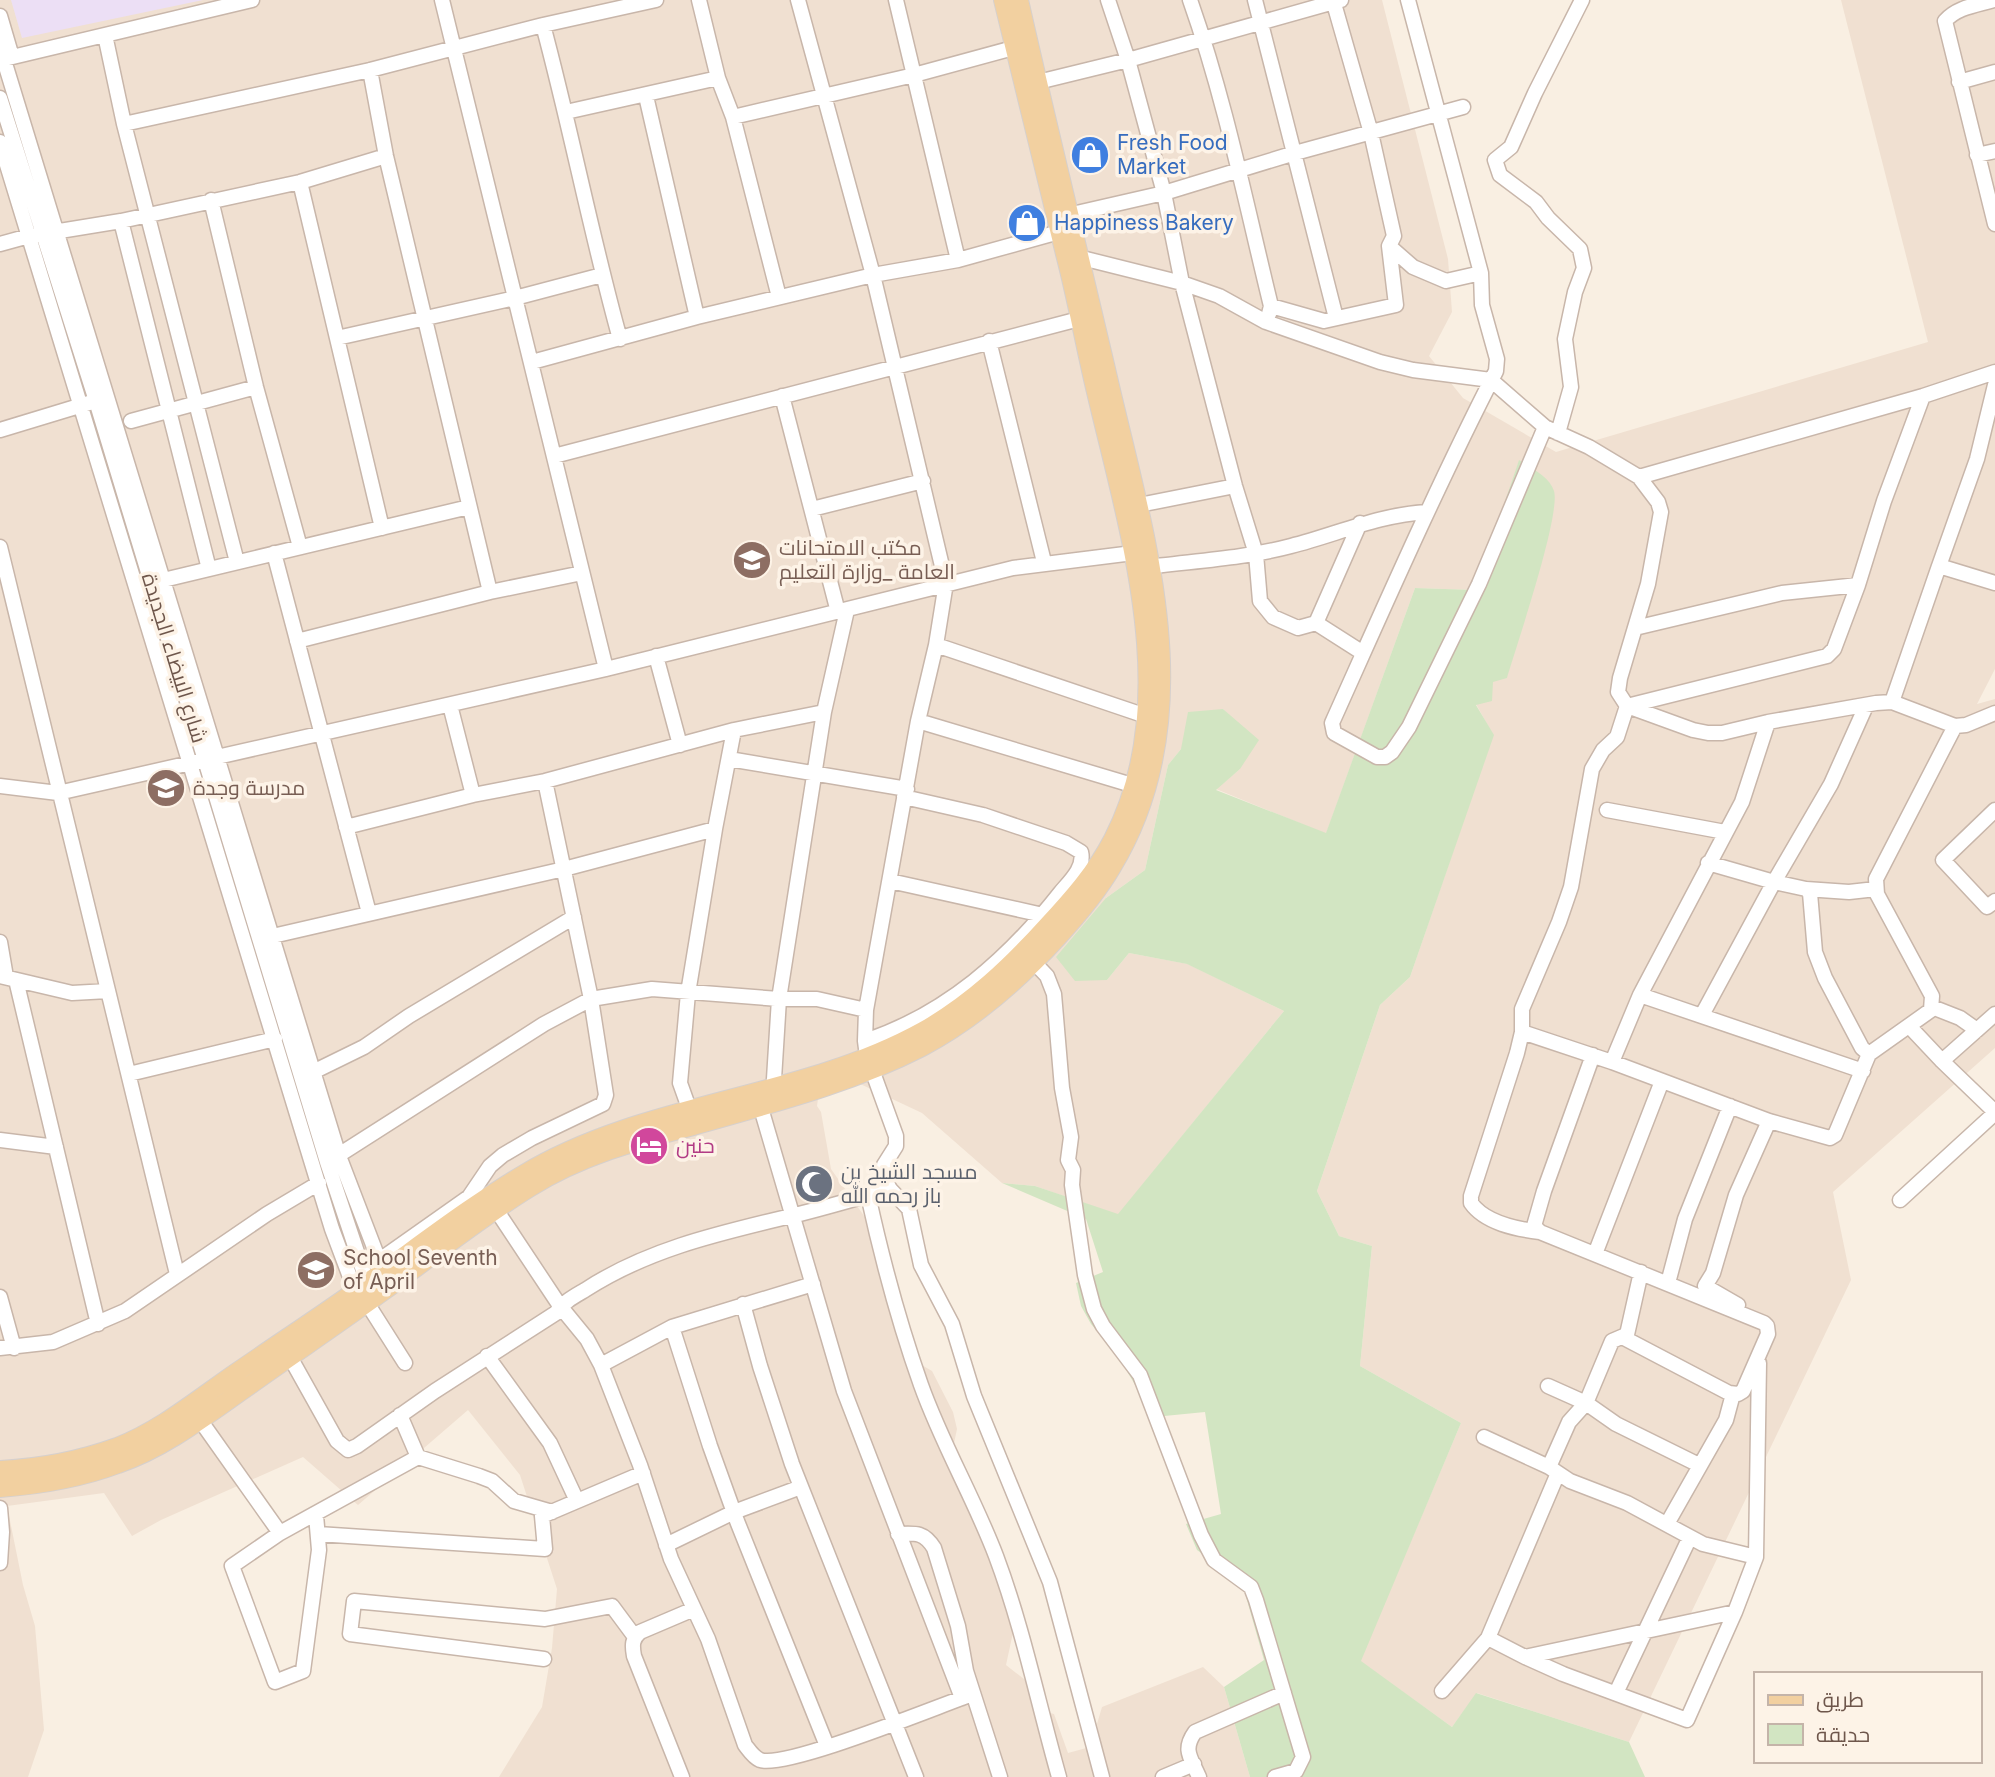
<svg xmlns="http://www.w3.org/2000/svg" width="1995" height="1777" font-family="Inter,Cairo,sans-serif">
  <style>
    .residential { fill: #f0e0d1 }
    .education { fill: #ecdff5 }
    .green { fill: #d2e5c2 }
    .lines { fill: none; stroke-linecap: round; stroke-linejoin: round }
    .minor-casing { stroke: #c8b6aa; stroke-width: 17 }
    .major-casing { stroke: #d6d0cd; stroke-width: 20 }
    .minor { stroke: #fff; stroke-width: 14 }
    .major { stroke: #f2d0a0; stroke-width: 18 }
    .labels { text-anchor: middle; stroke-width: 7; stroke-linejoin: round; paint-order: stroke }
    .shop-label { font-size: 21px; fill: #366cbe; stroke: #fdf3e7; text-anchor: start }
    .education-label { font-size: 21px; fill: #785e54; stroke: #fdf3e7; text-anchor: start }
    .street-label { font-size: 21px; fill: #6e564b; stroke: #fdf3e7 }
    .hotel-label { font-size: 21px; fill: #b23c85; stroke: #fdf3e7; text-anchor: start }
    .worship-label { font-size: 21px; fill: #5b616d; stroke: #fdf3e7; text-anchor: start }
  </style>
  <rect width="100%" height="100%" fill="#f9efe2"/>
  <path class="residential" d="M0,0H1382L1448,259L1452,312L1429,356L1463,398L1556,452L1928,342L1841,0H1995V669L1977,704L1995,699V1048L1833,1192L1851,1280L1629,1742L1477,1693L1452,1727L1360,1661L1461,1423L1360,1366L1372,1246L1339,1236L1317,1191L1380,1005L1410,977L1493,735L1476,704L1493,682L1519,461L1475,590L1415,588L1326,834L1216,789L1240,769L1233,719L1223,709L1181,749L1168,765L1145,870L1106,898L1107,980L1129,953L1188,964L1284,1011L1118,1215L1035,1186L1002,1183L922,1113L856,1082L818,1099L817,1106L821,1112L831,1169L874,1230L920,1364L932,1371L953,1412L957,1429L953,1448L1019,1605L1006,1665L1029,1683L1042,1711L1054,1714L1068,1753L1101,1744L1097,1724L1102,1707L1203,1667L1224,1687L1250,1777H499L542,1707L552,1648L557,1589L520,1475L468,1410L358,1505L303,1457L161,1520L132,1536L104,1493L7,1506L23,1585L35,1626L44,1730L28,1777H0Z"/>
  <path class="education" d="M11,0H203L22,38Z"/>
  <path class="green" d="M1519,460C1531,468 1550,477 1554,491C1561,515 1516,647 1507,678L1493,682L1492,701L1476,705L1494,735L1410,977L1380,1005L1317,1191L1339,1236L1372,1246L1360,1366L1461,1423L1361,1661L1452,1727L1476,1693L1629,1742L1645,1777H1250L1224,1687L1264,1660L1239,1572L1208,1558L1197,1550L1186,1524L1221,1514L1205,1412L1154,1417L1118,1356L1091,1324L1081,1306L1076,1283L1103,1272L1086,1219L1002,1183L1035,1186L1118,1214L1284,1011L1187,964L1129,953L1107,980L1075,981L1056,957L1106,898L1145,870L1168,765L1181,749L1188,712L1223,709L1259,740L1240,769L1216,790L1326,833L1415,588L1475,590Z"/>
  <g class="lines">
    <g class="minor-casing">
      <path id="minor" d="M442,0L606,669
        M699,0L718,78L733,117L779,297
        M798,0L873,275L946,583L936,645L918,721L866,1010L865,1041L867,1056L896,1136V1146L884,1165L882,1174L890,1189L909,1209L921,1265L952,1324L974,1396L1050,1582L1102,1777
        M896,0L958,260
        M1108,0L1128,60L1164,193L1182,283L1235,486L1256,554L1260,601L1273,617L1298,628L1316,623
        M1190,0C1225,99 1246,204 1271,306L1269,314
        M1255,0L1336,318
        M1408,0L1481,273L1482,305L1497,359L1496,371C1437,486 1385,605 1332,723L1334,733L1377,757H1385L1392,752L1409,727L1479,584L1545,427
        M1994,0C1977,5 1957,7 1945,21L1995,224
        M0,16L12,57
        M543,25C571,129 591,235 620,339
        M105,35L124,124L237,562
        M0,47L339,1156L380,1263
        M0,60L252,0
        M370,70L386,156L490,592
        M1038,82L1128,60L1341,0
        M1959,82L1995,72
        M646,96L697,317
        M0,98L96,401L327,1162L370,1291
        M566,112L718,78
        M733,117L914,75L1024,45
        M124,124L370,70L543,25L656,0
        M0,142L332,1229L359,1301
        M1977,155L1995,151
        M300,182L382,528
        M211,200L256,387L300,547
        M1059,217L1164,193L1295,153L1463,107
        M121,221L209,569
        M0,244L29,236L121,221L300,182L386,156
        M1389,246L1413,267L1446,281L1481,273
        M1070,255L1182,283L1219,296L1266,322L1380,362L1413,370L1491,380L1545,427L1589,447L1639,477L1658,502L1661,512L1648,584L1620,678L1618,692L1627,706L1693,730L1708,733H1722L1768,722L1876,703L1892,702L1955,726L1966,725L1995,713
        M1271,306L1324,321L1396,305L1389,246L1394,236L1371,133L1333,0
        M337,338L515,298L602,275
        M989,341L1044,562
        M532,362L697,317L873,275L958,260L1059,232
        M782,396L838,612
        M131,421L256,387
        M0,430L89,403
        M1558,433L1571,387L1565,339L1575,292L1584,268L1580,249L1548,218L1536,202L1500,175L1495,160L1511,147L1535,93L1582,0
        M554,456L1079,319
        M1639,477L1923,396L1995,372
        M1139,505L1235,486
        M812,509L923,481
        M1360,523L1316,623L1363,653
        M0,547L177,1274
        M274,553L369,913
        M1939,566L1977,459L1995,385
        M1141,568C1191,561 1242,559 1291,546C1338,534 1378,515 1427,512
        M155,582L469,507
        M1635,628L1782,593L1858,585
        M297,641L490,592L582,573
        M936,645L1146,716
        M656,656L680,745
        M1892,702L1939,566L1995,583
        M450,705L473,795
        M918,721L1142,788
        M729,759L907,789
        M0,786L58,793L606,669L1013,568L1133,553
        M1607,810L1725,832
        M1995,810L1943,860L1987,907L1995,901
        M346,827L473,795L545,781L734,730L824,712
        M1708,863L1774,882L1806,889L1810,893L1815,952L1825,978L1862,1048L1869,1054
        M890,881L1043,915
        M1806,889L1849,892L1876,889
        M264,938L564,869L715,829
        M0,942L6,977
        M1027,955L1047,976L1054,994L1062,1088L1071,1137L1068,1160L1073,1170L1072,1185L1085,1275L1094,1309L1103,1326L1140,1375L1201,1535L1214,1560L1251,1587L1256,1600L1303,1757L1296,1771L1275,1777
        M0,976L72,993L108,991
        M16,980L98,1324
        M1640,995L1863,1071
        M1932,1007L1960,1018L1977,1030
        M1995,1014L1942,1061L1995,1112
        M1702,1015L1774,882L1831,784L1866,706
        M1909,1026L1942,1061
        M1522,1032L1612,1062L1769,1121L1830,1138L1835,1135L1869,1054L1931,1010L1932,996L1877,894L1876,879L1955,726
        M865,1041C946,1014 1008,959 1060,893C1069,882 1085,868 1081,852L1066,843L983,815L904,797
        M1593,1055L1544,1191L1534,1226L1540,1232L1764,1323L1767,1326L1768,1334L1743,1391L1738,1394L1729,1393L1626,1339L1641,1272
        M1612,1062L1640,995L1742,802L1768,722
        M313,1072L364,1047L409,1016L574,917
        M129,1074L275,1039
        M773,1095L779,999L824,712L847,610
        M758,1098L844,1391L962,1698
        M690,1111L680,1083L688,993L715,829L734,730
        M0,1140L56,1147
        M331,1160L544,1024L591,999L652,989L779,999H817L866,1010
        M868,1195C882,1259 899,1323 921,1385C942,1444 974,1498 996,1556C1023,1628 1038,1703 1059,1777
        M1900,1200L1995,1113
        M491,1202L560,1306L587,1339L601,1365L640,1465L671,1559L708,1639L745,1745C749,1750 753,1757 760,1760C786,1769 938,1706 973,1694
        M1540,1232C1516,1229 1485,1223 1471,1203V1196L1517,1053L1522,1032V1009L1559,922L1571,887L1592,769L1603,750L1617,737L1627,706L1827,656L1834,649L1858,585L1884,501L1923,396
        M1595,1254L1662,1081
        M378,1268L384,1257L469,1197L490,1166L503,1155L532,1138L603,1104L606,1095L591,999L545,781
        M1668,1283L1685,1219L1730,1106
        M0,1297L14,1348
        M367,1303L405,1363
        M743,1304L760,1366L792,1464L916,1777
        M1738,1305L1705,1286L1713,1273L1736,1195L1769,1121
        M672,1327L710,1446L737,1521L827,1746
        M0,1348L53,1342L125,1311L267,1214L319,1183
        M487,1356L550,1443L577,1501
        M290,1357L337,1441L348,1450L357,1446L435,1391L556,1313C563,1302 575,1296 585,1290C648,1249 720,1233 791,1216C825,1208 857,1198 890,1189
        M601,1365L672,1327L813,1284
        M1548,1386L1586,1403L1616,1424L1699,1465
        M200,1420L280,1533L418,1457L400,1415
        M1484,1437L1549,1467L1570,1481L1627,1503L1703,1544L1756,1557
        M418,1457L479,1476L492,1481L514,1501L552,1512
        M1549,1467L1569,1422L1586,1403L1612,1341L1626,1335
        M0,1508L2,1532L0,1563
        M1667,1524L1726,1420L1733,1394
        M280,1533L232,1566L275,1682L303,1671L319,1550L316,1515
        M318,1534L545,1549L542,1516L643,1473
        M898,1534C916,1533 924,1532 934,1548L958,1626L966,1671L1000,1777
        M666,1545L734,1512L801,1487
        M1488,1638L1558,1473
        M1525,1657L1563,1674L1687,1720L1735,1612L1756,1557L1759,1363
        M544,1659L350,1634L354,1601L545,1619L612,1606L635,1637
        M1442,1691L1488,1638L1525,1657L1735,1612
        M1616,1693L1690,1537
        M682,1777L634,1656C632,1645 632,1639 640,1632L694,1609
        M1163,1777L1194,1764
        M1199,1777C1191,1758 1182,1750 1195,1732L1284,1693"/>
    </g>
    <g class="major-casing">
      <path id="major" d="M0,1470C39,1468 81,1460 117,1447C161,1430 199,1398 237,1372C276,1345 316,1319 354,1292C410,1253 465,1209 524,1174C645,1101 798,1100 923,1031C972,1003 1010,967 1047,926C1072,899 1096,872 1113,839C1184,702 1129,533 1096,392C1085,346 1077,300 1065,254C1045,169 1023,85 1003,0
        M0,1488C40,1485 81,1478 118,1464C167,1447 208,1414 250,1385C295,1353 341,1322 385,1290C433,1256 479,1219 529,1188C580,1156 636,1141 693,1126C770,1104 850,1084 922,1047C975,1019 1018,981 1058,937C1078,915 1097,893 1112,867C1203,717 1147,544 1110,386C1080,257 1048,129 1019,0"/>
    </g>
    <use href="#minor" class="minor"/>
    <use href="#major" class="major"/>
  </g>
  <defs>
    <g id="shop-disc" transform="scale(2.0125)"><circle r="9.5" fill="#3f7fe0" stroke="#fdf3e7"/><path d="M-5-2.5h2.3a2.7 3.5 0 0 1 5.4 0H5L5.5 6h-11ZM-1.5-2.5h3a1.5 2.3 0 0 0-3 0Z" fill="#fff"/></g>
    <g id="school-disc" transform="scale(2.0125)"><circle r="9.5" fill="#8d6e63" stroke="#fdf3e7"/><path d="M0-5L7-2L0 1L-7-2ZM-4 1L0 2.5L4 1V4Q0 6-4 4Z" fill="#fff"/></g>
    <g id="hotel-disc" transform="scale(2.0125)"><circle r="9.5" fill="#d1479c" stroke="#fdf3e7"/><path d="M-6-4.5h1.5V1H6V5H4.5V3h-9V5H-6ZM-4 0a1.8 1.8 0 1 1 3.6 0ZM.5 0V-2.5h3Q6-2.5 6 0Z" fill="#fff"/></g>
    <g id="mosque-disc" transform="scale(2.0125)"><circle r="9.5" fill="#6b7280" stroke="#fdf3e7"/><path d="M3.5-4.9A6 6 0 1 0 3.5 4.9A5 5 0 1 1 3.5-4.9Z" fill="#fff"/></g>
  </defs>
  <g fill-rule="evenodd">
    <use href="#shop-disc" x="1090" y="155"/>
    <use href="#shop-disc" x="1027" y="223"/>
    <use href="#school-disc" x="752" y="560"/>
    <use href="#school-disc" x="166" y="788"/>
    <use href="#hotel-disc" x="649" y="1146"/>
    <use href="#mosque-disc" x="814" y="1184"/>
    <use href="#school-disc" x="316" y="1270"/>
  </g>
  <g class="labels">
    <g class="shop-label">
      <text x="1117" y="150">Fresh Food<tspan x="1117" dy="24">Market</tspan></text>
      <text x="1054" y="230">Happiness Bakery</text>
    </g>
    <g class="education-label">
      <text x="779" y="555">مكتب الامتحانات<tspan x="779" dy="24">العامة _وزارة التعليم</tspan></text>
      <text x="193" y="795">مدرسة وجدة</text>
      <text x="343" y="1265">School Seventh<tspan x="343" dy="24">of April</tspan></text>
    </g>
    <g class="street-label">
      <text transform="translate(174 658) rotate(73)" y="7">شارع البيضاء الجديدة</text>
    </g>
    <g class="hotel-label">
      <text x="676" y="1153">حنين</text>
    </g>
    <g class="worship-label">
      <text x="841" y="1179">مسجد الشيخ بن<tspan x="841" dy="24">باز رحمه الله</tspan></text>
    </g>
  </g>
  <rect x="1754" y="1672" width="228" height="91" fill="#fdf3e7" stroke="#c4b4a9" stroke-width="2"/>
  <rect x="1768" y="1695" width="35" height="10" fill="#f2d0a0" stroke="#c4b4a9" stroke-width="2"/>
  <text x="1816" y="1707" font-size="21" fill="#6e564b">طريق</text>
  <rect x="1768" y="1724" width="35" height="21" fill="#d2e5c2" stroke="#c4b4a9" stroke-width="2"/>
  <text x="1816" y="1742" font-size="21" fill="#6e564b">حديقة</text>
</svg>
